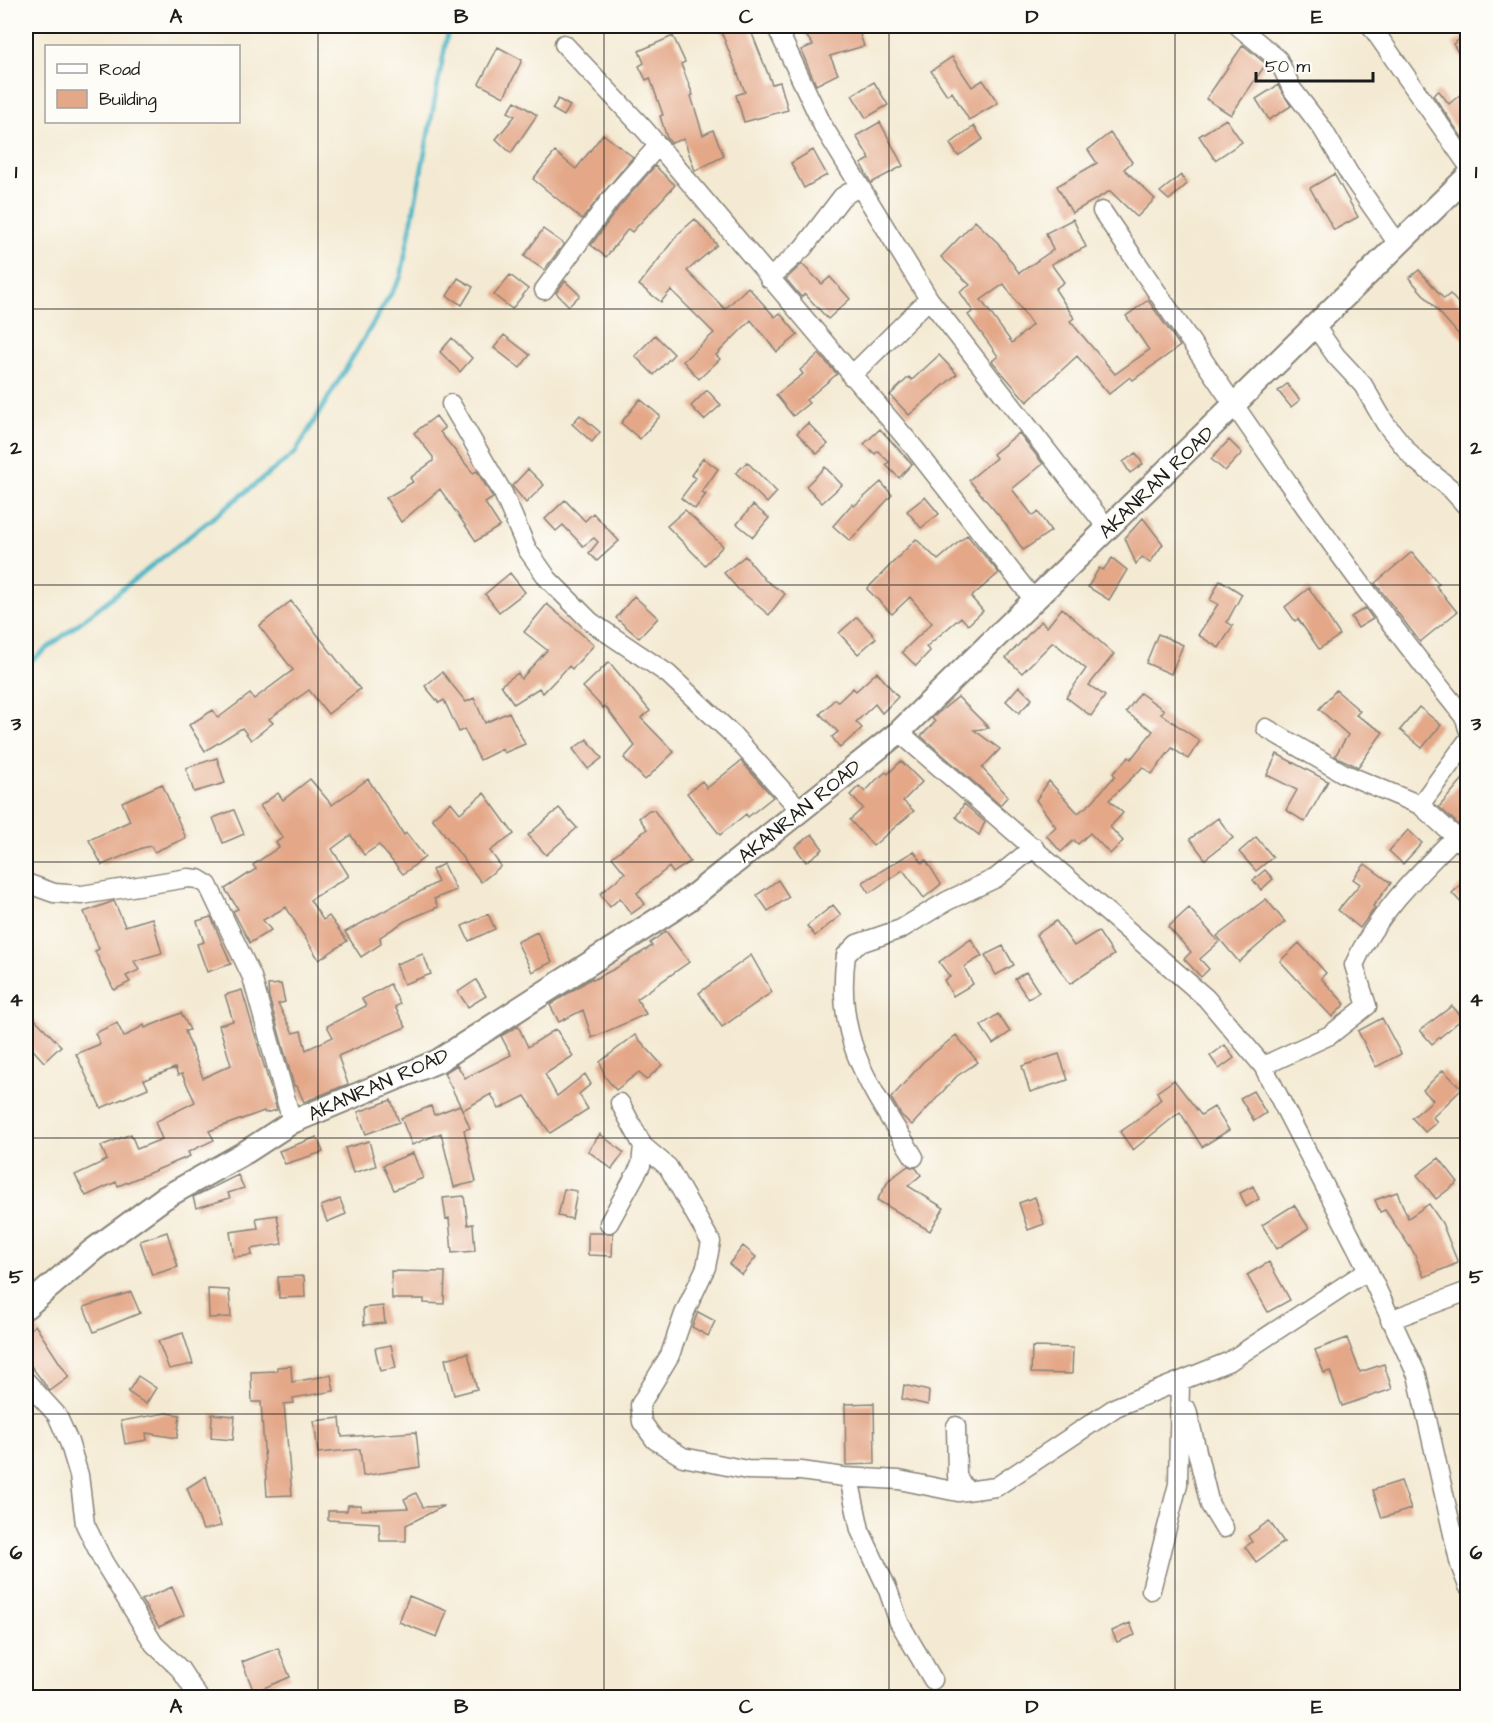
<svg xmlns="http://www.w3.org/2000/svg" width="1493" height="1723" font-family="'Architects Daughter',sans-serif">
  <style>
    .lines { fill: none; stroke-linecap: round; stroke-linejoin: round }
    .stream { stroke: #49b5c5; stroke-width: 4.5 }
    .building { fill: #e4a889; fill-rule: evenodd }
    .minor-casing { stroke: #888378; stroke-width: 21 }
    .major-casing { stroke: #888378; stroke-width: 26 }
    .minor { stroke: #fff; stroke-width: 18 }
    .major { stroke: #fff; stroke-width: 22 }
    .grid { fill: none; stroke: #1c1c1c; stroke-width: 1.5; stroke-opacity: 0.55 }
    .labels { text-anchor: middle; stroke-width: 5; stroke-linejoin: round; paint-order: stroke }
    .street-label { font-size: 20px; fill: #1c1c1c; stroke: #fdfcf7 }
    .neatline { fill: none; stroke: #1c1c1c; stroke-width: 2 }
    .grid-label { font-size: 20px; text-anchor: middle; font-weight: bold; fill: #1c1c1c }
  </style>
  <rect width="100%" height="100%" fill="#fdfcf7"/>
  <filter id="ink" filterUnits="userSpaceOnUse"><feTurbulence type="fractalNoise" baseFrequency=".0167" numOctaves="2"/><feDisplacementMap in="SourceGraphic" scale="12" xChannelSelector="R" yChannelSelector="G"/><feConvolveMatrix kernelMatrix="1 2 1 2 8 2 1 2 1" color-interpolation-filters="sRGB"/></filter>
  <filter id="wash" filterUnits="userSpaceOnUse"><feTurbulence type="fractalNoise" baseFrequency=".008" numOctaves="4" result="noise"/><feDisplacementMap in="SourceGraphic" scale="24" xChannelSelector="R" yChannelSelector="G"/><feGaussianBlur stdDeviation="1.35" result="paint"/><feColorMatrix in="noise" values="0 0 0 0 0 0 0 0 0 0 0 0 0 0 0 0 0 1.4 0 .05"/><feComposite in="paint" operator="in"/></filter>
  <g filter="url(#wash)">
    <rect width="100%" height="100%" fill="#f4ead3"/>
    <g class="lines">
      <path class="stream" d="M26,665L295,453L401,277L449,26"/>
    </g>
    <g id="blocks">
      <path class="building" d="M719,26H749L772,84L780,82L788,110L744,122L736,95L745,92Z
        M799,26H857L864,46L830,56L838,74L816,85L801,50L813,45Z
        M1467,34V67L1453,44Z
        M673,36L685,62L681,64L693,95L691,96L703,135L713,130L724,156L695,171L684,139L671,143L667,138L660,116L663,115L650,78L646,80L639,66L644,63L639,51Z
        M1243,45L1266,64L1231,115L1206,99Z
        M498,47L522,60L504,97L479,84Z
        M952,57L972,87L983,80L998,103L969,120L952,92L947,95L931,71Z
        M874,82L888,105L866,118L852,95Z
        M1278,85L1291,106L1269,120L1256,99Z
        M1467,89V135L1463,139L1433,95L1439,91L1449,104Z
        M558,99L570,106L564,116L552,109Z
        M515,101L537,115L511,153L496,139L515,116L508,112Z
        M1226,119L1242,142L1215,160L1199,136Z
        M880,122L903,166L871,183L861,164L870,159L856,136Z
        M974,126L983,139L958,156L950,144Z
        M1110,133L1132,162L1124,169L1155,199L1137,217L1110,191L1072,213L1057,186L1097,163L1088,150Z
        M603,134L633,157L582,219L533,179L555,152L576,169Z
        M813,150L827,175L804,188L791,163Z
        M655,166L675,185L632,232L628,229L606,257L591,245L619,207Z
        M1334,174L1358,217L1334,230L1310,188Z
        M1181,175L1187,184L1169,200L1160,192Z
        M695,219L717,245L687,271L725,309L748,287L775,317L780,313L798,335L777,352L751,320L716,355L720,359L699,379L683,361L714,333L671,290L661,302L639,285L678,234Z
        M1073,219L1086,247L1051,264L1064,282L1055,289L1074,318L1070,321L1115,374L1149,350L1126,316L1148,300L1180,346L1133,380L1130,377L1109,394L1077,356L1027,402L992,361L998,356L968,315L973,311L960,292L970,285L941,257L975,221L998,243L1019,273L1053,250L1046,233ZM1004,284L1032,325L1012,343L981,300Z
        M543,229L564,244L544,270L524,256Z
        M802,264L822,284L830,277L850,299L828,319L805,294L801,297L786,279Z
        M1419,270L1444,299L1450,294L1467,313V344L1409,278Z
        M510,275L528,289L512,309L494,295Z
        M458,278L473,287L462,305L447,296Z
        M565,281L580,295L569,306L556,293Z
        M504,335L530,355L520,368L494,348Z
        M655,335L674,354L654,375L635,356Z
        M452,338L472,358L460,372L440,352Z
        M819,354L837,374L806,400L809,403L793,416L776,395L803,374L800,370Z
        M939,355L957,374L909,415L890,395L909,377L912,380Z
        M1287,384L1300,400L1291,407L1278,391Z
        M707,390L721,405L704,420L691,406Z
        M640,399L660,416L640,439L621,423Z
        M580,415L600,432L592,442L572,424Z
        M436,416L445,428L440,432L473,473L477,471L493,498L485,503L500,526L476,541L440,489L401,522L386,498L413,482L410,478L433,461V457L414,433Z
        M808,423L828,444L817,454L797,433Z
        M880,429L912,464L899,478L886,465L889,462L878,451L875,454L864,444Z
        M1019,433L1043,464L1012,489L1033,516L1038,512L1051,531L1023,550L1005,523L969,480L996,458L993,454Z
        M1229,440L1242,453L1225,471L1211,459Z
        M1136,453L1143,464L1130,473L1123,462Z
        M703,458L718,469L702,492L706,494L695,509L681,498L696,478L691,475Z
        M747,462L777,492L767,503L736,473Z
        M825,467L842,485L822,503L806,486Z
        M528,469L544,485L526,503L512,486Z
        M881,482L892,495L850,541L833,526L852,504L854,506Z
        M925,497L939,514L921,528L907,511Z
        M565,500L585,521L593,513L619,541L597,561L589,553L598,542L594,538L583,546L563,525L556,531L545,519Z
        M753,505L769,518L753,537L737,524Z
        M685,510L723,546L705,565L667,526Z
        M1143,518L1163,544L1150,563L1142,557L1136,564L1125,538Z
        M967,535L999,573L971,597L983,611L968,625L961,617L926,647L930,651L916,666L902,652L932,623L910,597L892,614L867,589L916,539L938,560Z
        M1412,552L1439,584L1436,586L1457,612L1420,642L1375,583Z
        M745,556L765,580L785,594L769,615L738,589L724,573Z
        M1112,558L1127,570L1109,600L1088,587L1099,568L1103,570Z
        M510,573L525,592L499,612L485,594Z
        M1220,580L1242,594L1227,622L1233,626L1219,648L1198,635L1218,604L1210,600Z
        M1309,588L1340,635L1319,649L1298,619L1295,621L1285,607Z
        M634,596L658,618L639,638L616,618Z
        M291,601L360,689L328,714L309,690L269,719L273,723L251,740L242,728L205,751L189,725L213,710L218,718L250,694L254,699L293,670L259,626Z
        M547,604L594,645L572,669L569,666L543,693L539,688L514,704L501,685L518,673L521,679L547,650L524,632Z
        M1062,608L1114,654L1089,685L1105,696L1091,716L1066,697L1086,669L1053,642L1022,673L1006,658L1041,621L1047,627Z
        M1365,608L1373,619L1358,628L1351,617Z
        M857,617L876,638L858,654L839,633Z
        M1158,634L1183,645L1171,674L1146,663Z
        M609,662L650,711L641,718L674,752L645,780L624,758L635,746L605,706L603,708L583,687Z
        M442,672L466,702L474,698L485,723L509,712L525,744L504,753L502,749L480,760L464,729L459,732L444,700L439,703L425,686Z
        M877,672L898,697L882,713L875,704L856,722L862,728L840,748L832,737L838,732L820,714L835,699L838,702L853,688L856,691Z
        M1019,686L1032,699L1019,713L1006,701Z
        M1336,690L1360,711L1356,715L1383,732L1358,767L1335,756L1348,735L1319,709Z
        M1140,693L1164,710L1161,714L1200,741L1188,759L1172,748L1152,774L1143,767L1109,800L1123,813L1110,827L1123,841L1110,854L1090,833L1078,844L1074,840L1061,852L1046,835L1056,827L1036,800L1049,781L1078,813L1091,803L1115,776L1113,773L1129,757L1131,759L1153,731L1126,712Z
        M958,697L989,728L974,730L1000,749L982,768L1008,796L1000,805L921,736L935,722L932,718Z
        M1419,707L1441,725L1422,748L1400,730Z
        M587,739L602,758L588,769L573,749Z
        M1277,754L1328,781L1305,822L1286,810L1297,790L1267,775Z
        M217,758L225,783L194,792L186,768Z
        M741,761L773,797L748,817L746,814L720,835L687,793L702,781L707,788Z
        M901,761L922,782L903,801L914,811L873,846L850,820L863,808L850,795L859,786L865,792L876,780L886,772L888,774Z
        M1467,774V832L1439,807Z
        M310,779L332,805L368,779L404,835L406,833L425,857L403,874L379,845L364,855L351,835L332,849L349,876L310,900L323,920L329,916L347,941L319,960L286,907L263,920L271,930L250,943L233,911L238,909L225,889L256,869L253,865L279,847L276,842L283,838L260,806L278,793L283,800Z
        M162,784L186,838L154,852L151,846L142,848L102,865L89,840L130,821L122,802Z
        M484,793L514,834L490,851L501,866L481,882L432,818L451,802L460,813Z
        M964,804L985,822L979,835L956,817Z
        M559,808L577,828L546,855L528,835Z
        M234,810L244,834L223,843L213,818Z
        M649,810H654L690,862L673,873L669,867L637,893L645,904L631,914L620,898L610,907L600,894L625,873L612,857L647,829L639,818Z
        M1218,818L1233,838L1205,859L1190,839Z
        M1408,830L1422,843L1403,864L1389,851Z
        M812,834L823,849L806,862L795,847Z
        M1256,837L1273,857L1256,871L1239,852Z
        M914,851L922,863L926,860L941,884L924,898L903,870L869,893L863,882Z
        M443,864L456,890L434,899L438,907L405,921L380,937L381,944L361,957L345,932L438,882L432,870Z
        M1365,864L1391,883L1373,906L1375,908L1360,928L1338,910L1360,884L1353,879Z
        M1265,870L1273,879L1261,890L1253,880Z
        M1467,879V909L1452,893Z
        M778,880L789,897L768,911L757,895Z
        M1266,899L1285,922L1239,962L1217,936Z
        M114,901L125,926L152,918L162,953L134,961L139,970L126,976L130,982L114,990L95,951L99,949L84,912Z
        M833,905L841,915L815,936L807,926Z
        M1189,908L1219,942L1200,959L1209,969L1201,977L1184,959L1191,952L1168,927Z
        M488,914L495,929L469,941L462,926Z
        M211,917L231,964L207,972L197,944L204,942L197,921Z
        M1056,921L1074,946L1098,931L1114,955L1070,984L1036,935Z
        M666,931L689,962L637,999L646,1014L592,1038L583,1010L559,1022L550,1005L592,978L593,980L618,967L652,946L650,943Z
        M537,932L552,962L532,972L517,942Z
        M971,939L982,956L964,967L973,984L953,996L944,980L950,977L939,962Z
        M1299,943L1326,973L1321,978L1345,1004L1332,1017L1280,961Z
        M1003,946L1014,965L996,975L985,955Z
        M423,954L431,974L404,984L396,964Z
        M751,955L772,992L722,1027L699,993Z
        M1026,972L1039,992L1028,999L1015,979Z
        M476,980L486,996L468,1007L458,992Z
        M281,984L285,1002L278,1004L293,1033L301,1031L306,1050L333,1037L327,1026L366,1006L362,999L390,984L400,1004L395,1007L406,1027L338,1056L348,1084L304,1102L297,1086H294L269,997L268,985Z
        M242,990L277,1110L265,1113L264,1111L209,1131L214,1140L188,1152L190,1156L118,1186L116,1182L86,1196L75,1175L107,1160L101,1146L131,1134L137,1149L162,1139L155,1122L195,1102L182,1074L178,1075L175,1068L144,1080L148,1088L101,1108L76,1054L100,1044L95,1033L117,1023L124,1037L144,1025L145,1028L181,1013L190,1030L185,1031L203,1078L231,1065L219,1025L233,1021L225,995Z
        M1452,1006L1463,1018L1432,1044L1420,1030Z
        M998,1014L1010,1032L993,1044L981,1026Z
        M34,1018L61,1046L44,1062L26,1042V1026Z
        M1382,1018L1401,1054L1376,1067L1358,1031Z
        M518,1026L528,1047L556,1029L573,1056L545,1074L557,1096L585,1074L591,1084L579,1094L588,1109L550,1133L525,1096L499,1109L491,1094L463,1110L460,1105L470,1128L464,1130L476,1182L454,1187L441,1133L412,1145L401,1118L431,1106L434,1115L460,1105L444,1073L457,1065L465,1078L511,1055L501,1036Z
        M635,1035L662,1065L646,1080L639,1072L616,1090L605,1077L600,1062Z
        M956,1035L978,1062L957,1076L912,1125L901,1115L891,1098L923,1062Z
        M1225,1045L1234,1058L1219,1069L1210,1056Z
        M1059,1054L1068,1080L1030,1092L1022,1066Z
        M1443,1070L1462,1089L1433,1117L1437,1122L1425,1132L1412,1118L1433,1100L1423,1090Z
        M1174,1080L1201,1115L1214,1107L1229,1130L1202,1147L1180,1112L1133,1150L1120,1132L1136,1121L1161,1099L1157,1092Z
        M1253,1091L1266,1113L1254,1121L1240,1098Z
        M391,1100L399,1122L366,1134L358,1112Z
        M600,1134L624,1153L612,1169L588,1151Z
        M317,1137L323,1152L285,1164L279,1151Z
        M369,1141L376,1166L353,1173L345,1148Z
        M413,1153L423,1178L394,1190L383,1165Z
        M1439,1158L1458,1182L1436,1199L1417,1175Z
        M908,1166L916,1168L921,1175L908,1186L944,1208L930,1231L877,1200L889,1180Z
        M238,1175L244,1188L228,1193L230,1198L196,1208L193,1197Z
        M1253,1186L1259,1199L1246,1207L1240,1193Z
        M564,1189L577,1191L572,1219L558,1216Z
        M1397,1192L1408,1218L1429,1204L1442,1223L1458,1263L1424,1277L1414,1253L1385,1210L1380,1212L1375,1200Z
        M464,1196L468,1225L473,1224L475,1251L452,1253L449,1218L446,1219L443,1198Z
        M1035,1197L1044,1224L1028,1230L1019,1203Z
        M340,1199L346,1214L327,1222L321,1206Z
        M1294,1205L1309,1228L1277,1249L1262,1225Z
        M277,1215L282,1244L251,1249L252,1255L234,1257L230,1232L258,1228L256,1218Z
        M167,1232L178,1267L152,1275L140,1241Z
        M588,1233H613L612,1256L588,1255Z
        M743,1246L756,1257L742,1275L729,1264Z
        M1269,1262L1290,1300L1268,1312L1247,1275Z
        M391,1271L445,1272L444,1304L424,1303V1299H392Z
        M304,1276L305,1297L279,1298L278,1277Z
        M208,1289L229,1290L231,1317L209,1318Z
        M131,1292L140,1313L94,1332L84,1307Z
        M383,1306L385,1323L364,1325L363,1308Z
        M698,1312L715,1321L708,1336L692,1327Z
        M35,1325L69,1377L50,1391L31,1366L26,1370V1334Z
        M183,1333L193,1364L169,1369L158,1341Z
        M1347,1338L1360,1372L1384,1364L1392,1389L1342,1406L1330,1371L1324,1373L1315,1350Z
        M391,1345L396,1368L380,1371L375,1348Z
        M1032,1347L1073,1348L1072,1374L1031,1373Z
        M468,1353L477,1389L454,1395L445,1359Z
        M291,1366L292,1382L331,1375L334,1391L293,1398L294,1403L284,1404L292,1495L267,1496L261,1402H252L251,1372L277,1371V1367Z
        M138,1376L156,1388L146,1404L128,1392Z
        M904,1385L929,1391L928,1405L902,1399Z
        M874,1403L875,1464L846,1465L845,1404Z
        M166,1413L180,1415L177,1438L146,1433L147,1440L125,1444L121,1421Z
        M212,1414L235,1416L233,1440L211,1438Z
        M340,1418L342,1437L416,1432L420,1467L363,1476L360,1449L318,1453L314,1421Z
        M206,1476L221,1526L203,1530L187,1488Z
        M1401,1481L1411,1509L1382,1518L1373,1490Z
        M416,1493L423,1507L444,1506L406,1525V1541H380L379,1523L328,1520V1511H347L348,1505H361V1510L408,1508L404,1499Z
        M1269,1521L1284,1542L1256,1562L1245,1547L1252,1542L1248,1536Z
        M172,1587L184,1615L159,1627L141,1600Z
        M409,1596L447,1611L437,1637L399,1622Z
        M1130,1623L1135,1635L1117,1642L1112,1631Z
        M278,1648L290,1677L254,1692L242,1662Z"/>
    </g>
  </g>
  <g filter="url(#ink)">
    <use href="#blocks" fill-opacity="0" stroke="#888378" stroke-width="1.5"/>
    <g class="lines">
      <g class="minor-casing">
        <path id="minor" d="M776,26L823,126L929,299L1108,529
          M1238,26L1278,59L1292,89L1322,128L1350,175L1398,244
          M1371,26L1468,165
          M564,44L645,130L915,449L1034,600
          M1102,211C1219,383 1333,556 1465,718L1468,729
          M769,279L803,248L842,197L858,187
          M544,290L610,200L657,147
          M1315,326L1336,356L1363,385L1385,423L1414,459L1450,488L1468,508
          M851,376L929,299
          M451,404L503,493L527,549L548,579L591,622L668,674L732,734L800,810
          M1266,728L1343,773L1420,805L1468,848
          M899,732L1206,998L1263,1066L1368,1270L1417,1375L1460,1565L1468,1586
          M1420,805L1468,740
          M26,883L54,893L82,895L188,878L198,879L208,885L252,977L292,1122
          M1263,1066L1330,1035L1367,1006L1354,965C1376,915 1417,875 1455,837
          M620,1103L643,1146L668,1167L711,1242L706,1267L684,1314L670,1355L640,1405L642,1422L655,1440L683,1457L747,1470L801,1471L844,1477L899,1480L958,1492L996,1487L1116,1407L1230,1361L1368,1270
          M914,1157C871,1088 834,1041 846,955L857,944L901,929L947,901L996,878L1034,847
          M609,1223L641,1165L643,1146
          M1390,1320L1468,1291
          M26,1381L57,1415L69,1442L79,1475L85,1524L103,1561L154,1644L180,1669L199,1698
          M1187,1410L1210,1505L1224,1528
          M956,1426L957,1476L966,1491
          M849,1478L860,1530L888,1590L899,1622L933,1680
          M1151,1590L1178,1484L1180,1383"/>
      </g>
      <g class="major-casing">
        <path id="major" d="M26,1307L93,1250L164,1198L246,1152L292,1122L438,1061L688,900L899,732L1468,176"/>
      </g>
      <use href="#minor" class="minor"/>
      <use href="#major" class="major"/>
    </g>
  </g>
  <path class="grid" d="M318,26V1698M604,26V1698M889,26V1698M1175,26V1698M26,309H1468M26,585H1468M26,862H1468M26,1138H1468M26,1414H1468"/>
  <g class="labels">
    <g class="street-label">
      <text transform="translate(1156 482) rotate(-44)" y="7">AKANRAN ROAD</text>
      <text transform="translate(799 811) rotate(-39)" y="7">AKANRAN ROAD</text>
      <text transform="translate(378 1084) rotate(-24)" y="7">AKANRAN ROAD</text>
    </g>
  </g>
  <rect width="1493" height="1723" fill="none" stroke="#fdfcf7" stroke-width="66"/>
  <rect x="45" y="45" width="195" height="78" fill="#fdfcf7" stroke="#a3a29f" stroke-width="1.5"/>
  <rect x="57" y="64" width="30" height="9" fill="#ffffff" stroke="#a3a29f" stroke-width="1.5"/>
  <text x="99" y="75" font-size="18" fill="#1c1c1c">Road</text>
  <rect x="57" y="90" width="30" height="18" fill="#e4a889" stroke="#a3a29f" stroke-width="1.5"/>
  <text x="99" y="105" font-size="18" fill="#1c1c1c">Building</text>
  <path d="M1256 72v9h117v-9" fill="none" stroke="#1c1c1c" stroke-width="3"/>
  <text x="1265" y="72" font-size="18" fill="#1c1c1c" stroke="#fdfcf7" stroke-width="4.5" paint-order="stroke">50 m</text>
  <rect x="33" y="33" width="1427" height="1657" class="neatline"/>
  <g class="grid-label">
    <text x="176" y="23">A</text>
    <text x="461" y="23">B</text>
    <text x="746" y="23">C</text>
    <text x="1032" y="23">D</text>
    <text x="1317" y="23">E</text>
    <text x="16" y="178">1</text>
    <text x="1476" y="178">1</text>
    <text x="16" y="454">2</text>
    <text x="1476" y="454">2</text>
    <text x="16" y="730">3</text>
    <text x="1476" y="730">3</text>
    <text x="16" y="1006">4</text>
    <text x="1476" y="1006">4</text>
    <text x="16" y="1283">5</text>
    <text x="1476" y="1283">5</text>
    <text x="16" y="1559">6</text>
    <text x="1476" y="1559">6</text>
    <text x="176" y="1713">A</text>
    <text x="461" y="1713">B</text>
    <text x="746" y="1713">C</text>
    <text x="1032" y="1713">D</text>
    <text x="1317" y="1713">E</text>
  </g>
</svg>
